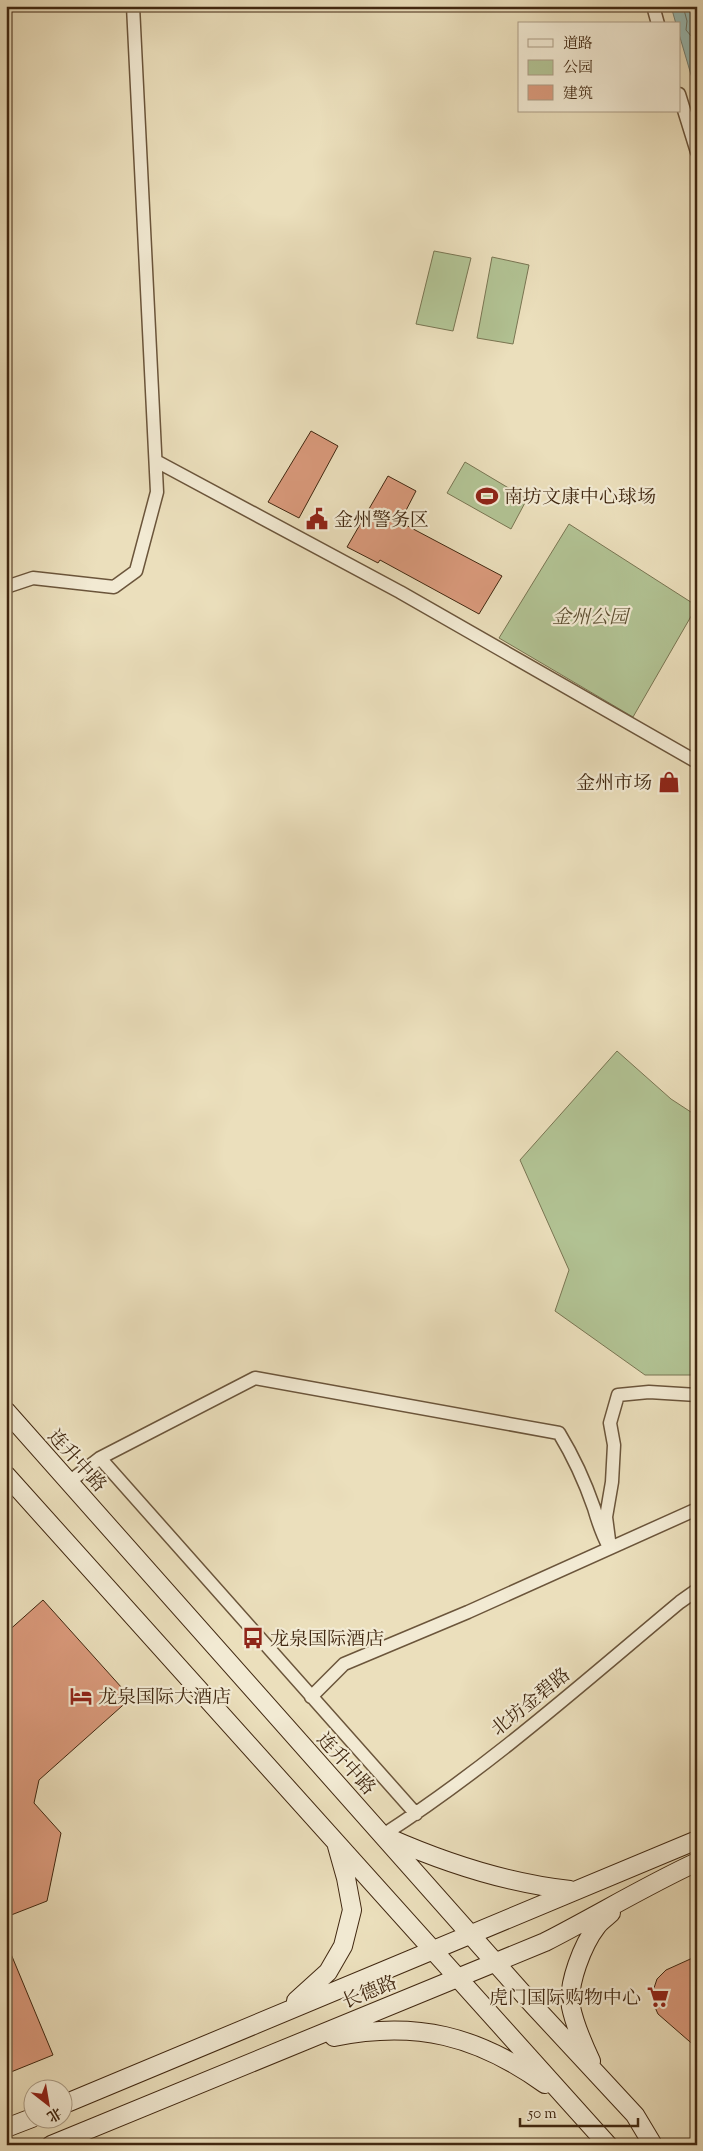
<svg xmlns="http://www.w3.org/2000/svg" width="703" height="2151" font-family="'Sorts Mill Goudy','Noto Serif SC',serif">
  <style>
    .green { fill: #b2c394; stroke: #797552 }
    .water { fill: #99bcb5; stroke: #758073 }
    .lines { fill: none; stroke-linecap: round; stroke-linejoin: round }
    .shore { stroke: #6c7262; stroke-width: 1 }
    .building { fill: #da9a7c; stroke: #402710 }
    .minor-casing { stroke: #6b553b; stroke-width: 15 }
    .secondary-casing { stroke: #402710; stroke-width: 20 }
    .minor { stroke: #f2ead3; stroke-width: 12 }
    .secondary { stroke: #f2ead3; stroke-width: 18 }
    .labels { text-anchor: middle; stroke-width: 4.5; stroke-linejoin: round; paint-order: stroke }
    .poi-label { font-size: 19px; fill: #402710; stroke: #f2ead3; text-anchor: start }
    .park-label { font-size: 19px; font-style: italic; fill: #5c4e31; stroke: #f2ead3 }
    .street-label { font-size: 19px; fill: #402710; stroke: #f2ead3 }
  </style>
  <rect width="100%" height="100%" fill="#ebdfbc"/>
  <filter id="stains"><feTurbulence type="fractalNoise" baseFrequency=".004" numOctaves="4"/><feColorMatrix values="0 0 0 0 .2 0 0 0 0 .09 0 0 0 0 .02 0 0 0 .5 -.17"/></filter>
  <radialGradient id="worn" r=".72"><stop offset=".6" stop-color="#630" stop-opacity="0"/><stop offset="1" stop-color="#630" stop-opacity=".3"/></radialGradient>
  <path class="green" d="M434,251L471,258L453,331L416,324Z
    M492,257L529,265L513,344L477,338Z
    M465,462L527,499L511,529L447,493Z
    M569,524L697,606L633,717L499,638Z
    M617,1051L671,1099L697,1116V1375H645L555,1311L569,1270L520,1160Z"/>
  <path class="water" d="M671,6H697V95L679,34V24H676Z"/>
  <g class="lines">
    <path class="shore" d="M683,6L687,21L686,30L692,37L697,54"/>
  </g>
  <path class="building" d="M311,431L338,446L299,518L268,502Z
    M388,476L416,491L400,522L502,576L479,614L380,560L378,563L347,547Z
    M43,1600L131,1698L39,1780L34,1803L61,1833L47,1901L6,1917V1633Z
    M6,1942L53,2055L6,2074Z
    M697,1956V2048L658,2014L653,2003V1991L657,1979L666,1970Z"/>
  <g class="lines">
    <g class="minor-casing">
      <path id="minor" d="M653,6L658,24
        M679,94L697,152
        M156,461L400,592L697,762
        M6,587L33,578L114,587L136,571L157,492L133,6
        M100,1458L416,1814
        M69,1482L100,1458L255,1378L559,1433C573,1456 585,1482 594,1508C598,1522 602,1534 609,1547
        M609,1540L606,1517L612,1482L614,1445L610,1423L618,1395L649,1392L697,1395
        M311,1697L344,1664L468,1612L697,1509
        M383,1835C489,1767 584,1682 680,1602L697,1590"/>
    </g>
    <g class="secondary-casing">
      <path id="secondary" d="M6,1411L533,2005L635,2115L653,2145
        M6,1475L608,2145
        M389,1838C448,1864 506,1883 570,1890
        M296,2001L328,1972L343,1946L352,1910L346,1878L337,1846
        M334,2037C416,2020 478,2036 545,2084
        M591,2061C583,2044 575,2026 571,2007C567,1984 583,1944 597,1926C601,1921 607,1917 611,1913
        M62,2105C274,2018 485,1927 697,1840
        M6,2128L32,2118
        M51,2145L545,1942C596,1916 645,1886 697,1862"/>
    </g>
    <use href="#minor" class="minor"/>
    <use href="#secondary" class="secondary"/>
  </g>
  <defs>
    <g id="stadium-bare" transform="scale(1.725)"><path d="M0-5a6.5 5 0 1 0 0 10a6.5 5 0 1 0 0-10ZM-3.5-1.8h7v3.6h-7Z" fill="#8f2418" stroke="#f2ead3" stroke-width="2.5" paint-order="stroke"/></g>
    <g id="civic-bare" transform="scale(1.725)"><path d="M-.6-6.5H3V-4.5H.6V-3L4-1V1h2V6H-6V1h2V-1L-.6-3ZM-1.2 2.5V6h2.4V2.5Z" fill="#8f2418" stroke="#f2ead3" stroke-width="2.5" paint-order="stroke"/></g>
    <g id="shop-bare" transform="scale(1.725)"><path d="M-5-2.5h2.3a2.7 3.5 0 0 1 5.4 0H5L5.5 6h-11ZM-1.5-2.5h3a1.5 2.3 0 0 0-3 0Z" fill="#8f2418" stroke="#f2ead3" stroke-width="2.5" paint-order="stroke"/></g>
    <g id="bus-bare" transform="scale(1.725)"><path d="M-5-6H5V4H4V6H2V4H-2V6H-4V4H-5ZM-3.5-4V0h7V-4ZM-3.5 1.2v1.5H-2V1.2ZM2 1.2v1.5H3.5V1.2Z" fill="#8f2418" stroke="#f2ead3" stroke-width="2.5" paint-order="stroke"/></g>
    <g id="hotel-bare" transform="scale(1.725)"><path d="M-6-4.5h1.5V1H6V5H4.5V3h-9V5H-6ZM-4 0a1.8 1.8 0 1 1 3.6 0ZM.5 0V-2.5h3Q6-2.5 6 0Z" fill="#8f2418" stroke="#f2ead3" stroke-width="2.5" paint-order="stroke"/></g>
    <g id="supermarket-bare" transform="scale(1.725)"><path d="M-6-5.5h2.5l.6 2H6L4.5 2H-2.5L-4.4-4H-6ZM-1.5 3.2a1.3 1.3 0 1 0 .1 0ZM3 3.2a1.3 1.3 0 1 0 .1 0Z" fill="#8f2418" stroke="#f2ead3" stroke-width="2.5" paint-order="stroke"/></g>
  </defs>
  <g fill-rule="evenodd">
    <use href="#stadium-bare" x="487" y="496"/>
    <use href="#civic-bare" x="317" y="519"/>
    <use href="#shop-bare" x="669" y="782"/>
    <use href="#bus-bare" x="253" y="1638"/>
    <use href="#hotel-bare" x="81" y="1696"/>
    <use href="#supermarket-bare" x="658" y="1997"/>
  </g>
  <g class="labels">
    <g class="poi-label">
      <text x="504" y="503">南坊文康中心球场</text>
      <text x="334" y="526">金州警务区</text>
      <text x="652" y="789" text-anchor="end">金州市场</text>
      <text x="270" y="1645">龙泉国际酒店</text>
      <text x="98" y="1703">龙泉国际大酒店</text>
      <text x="641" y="2004" text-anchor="end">虎门国际购物中心</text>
    </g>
    <g class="park-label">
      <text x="590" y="623">金州公园</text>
    </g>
    <g class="street-label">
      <text transform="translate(78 1460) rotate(48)" y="7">连升中路</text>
      <text transform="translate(530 1701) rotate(-39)" y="7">北坊金碧路</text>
      <text transform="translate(347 1763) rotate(48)" y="7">连升中路</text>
      <text transform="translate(369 1991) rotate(-22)" y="7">长德路</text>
    </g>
  </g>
  <rect width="703" height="2151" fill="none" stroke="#ebdfbc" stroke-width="25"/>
  <rect x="8" y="8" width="688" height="2136" fill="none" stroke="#402710" stroke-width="2.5"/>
  <rect x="12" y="12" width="678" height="2126" fill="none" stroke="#402710"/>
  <rect x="518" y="22" width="162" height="90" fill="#f2ead3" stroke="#ab9c85"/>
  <rect x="528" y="39" width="25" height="8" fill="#f2ead3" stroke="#ab9c85"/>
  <text x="563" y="48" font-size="15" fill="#402710">道路</text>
  <rect x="528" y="60" width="25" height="15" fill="#b2c394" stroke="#ab9c85"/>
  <text x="563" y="72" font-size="15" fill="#402710">公园</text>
  <rect x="528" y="85" width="25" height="15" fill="#da9a7c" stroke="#ab9c85"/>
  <text x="563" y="98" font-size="15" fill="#402710">建筑</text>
  <g transform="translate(48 2104) rotate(149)"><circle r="24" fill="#f2ead3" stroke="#ab9c85"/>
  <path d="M0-4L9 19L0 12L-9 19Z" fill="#8f2418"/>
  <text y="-8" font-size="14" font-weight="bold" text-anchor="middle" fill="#402710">北</text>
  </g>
  <path d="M520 2118v8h118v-8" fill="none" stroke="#402710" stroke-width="2.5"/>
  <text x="528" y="2118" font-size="15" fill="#402710" stroke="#f2ead3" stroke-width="4" paint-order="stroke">50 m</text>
  <rect width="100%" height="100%" filter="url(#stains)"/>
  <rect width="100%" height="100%" fill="url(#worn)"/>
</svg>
